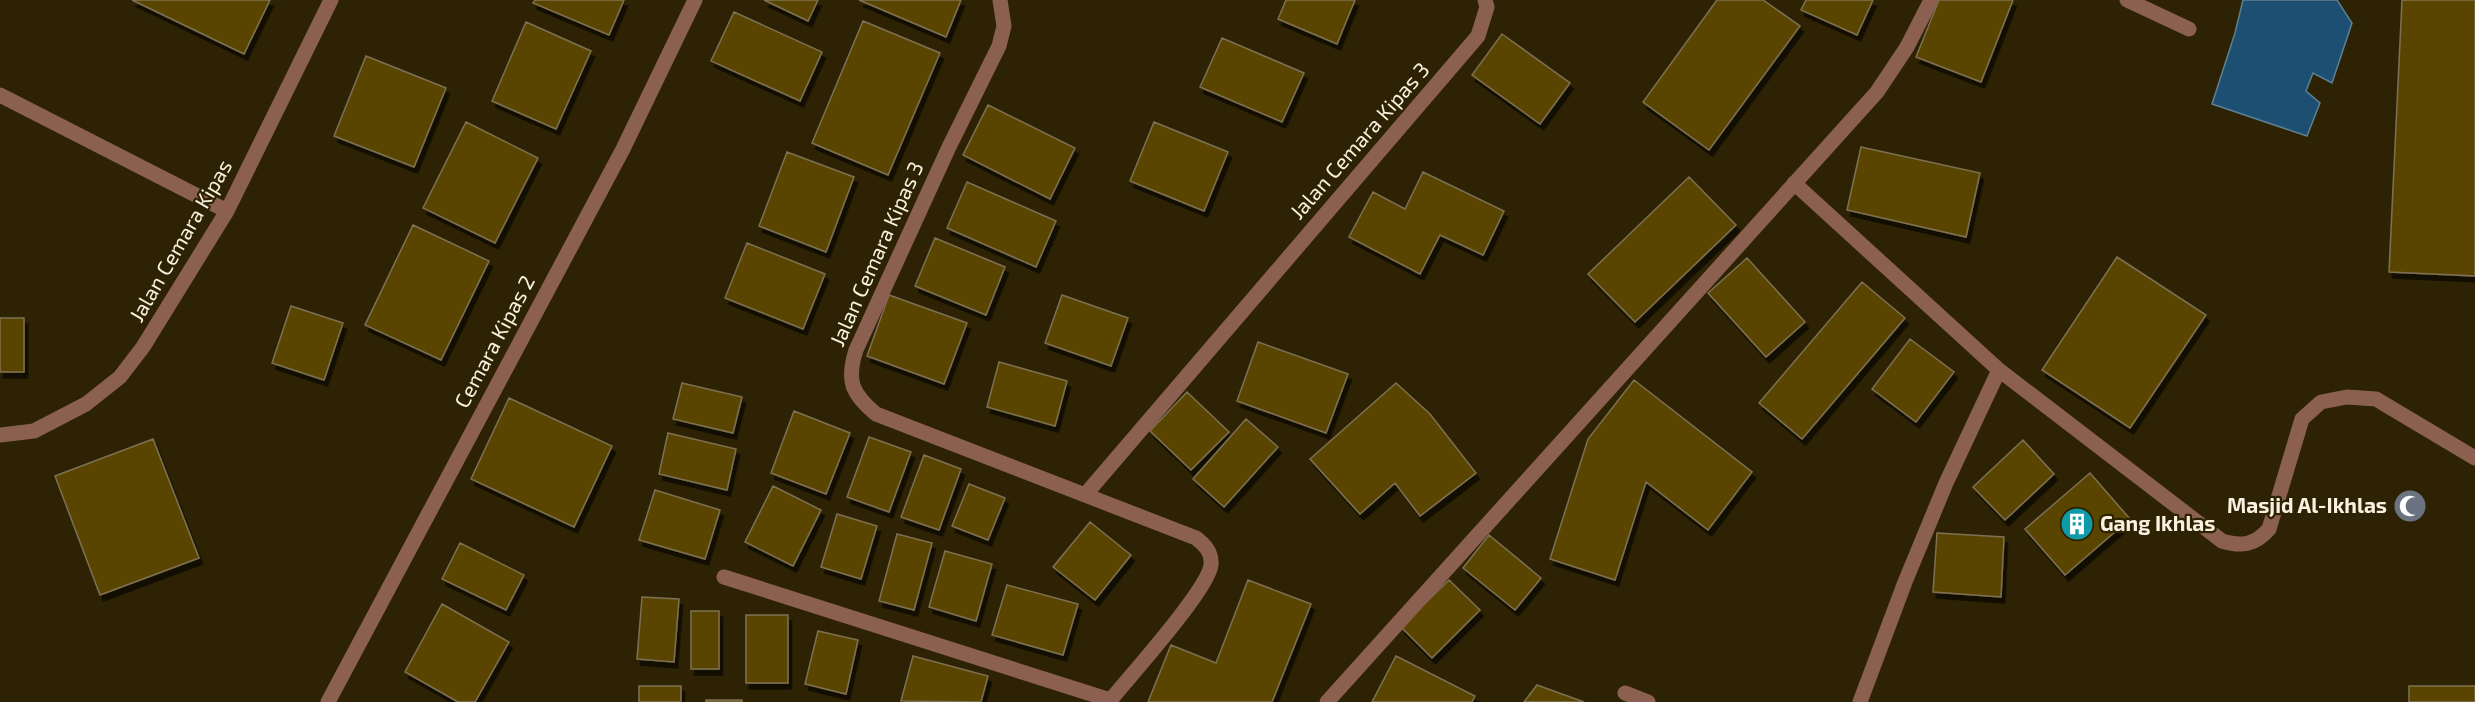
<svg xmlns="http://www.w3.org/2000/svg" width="2475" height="702" font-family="'Exo 2',sans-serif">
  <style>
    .water { fill: #1d4f72; stroke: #5f8093; stroke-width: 1.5 }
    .building { fill: #5a4505; stroke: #7e7152; stroke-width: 1.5; filter: url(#shadow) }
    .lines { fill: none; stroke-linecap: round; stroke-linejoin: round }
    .minor { stroke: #8c6050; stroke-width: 15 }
    .labels { text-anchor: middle; stroke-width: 4.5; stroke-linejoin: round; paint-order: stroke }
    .street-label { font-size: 21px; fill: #f9f2e1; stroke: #2d2203 }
    .poi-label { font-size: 21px; font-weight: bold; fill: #f9f2e1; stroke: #2d2203; text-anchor: end }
  </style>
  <defs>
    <filter id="shadow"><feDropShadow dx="3.5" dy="6" stdDeviation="0" flood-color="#0009"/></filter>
  </defs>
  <rect width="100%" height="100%" fill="#2d2203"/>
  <path class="water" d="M2243,0H2337L2352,23L2332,83L2313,73L2306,91L2320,103L2307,136L2212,104L2235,33Z"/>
  <path class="building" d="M132,0H270L244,54Z
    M535,0H624L609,35L533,3Z
    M764,0H818L808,21Z
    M859,0H961L946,37Z
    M1286,0H1355L1337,44L1278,19Z
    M1717,0H1763L1800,26L1709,150L1643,102Z
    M1806,0H1873L1857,35L1801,10Z
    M1939,0H2013L1981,82L1916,57Z
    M2402,0H2475V276L2389,272Z
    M734,12L822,52L800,101L711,61Z
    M863,21L940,53L888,175L812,143Z
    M526,22L591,51L556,129L492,101Z
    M1502,34L1570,83L1540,124L1472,75Z
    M1222,38L1304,73L1282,122L1200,87Z
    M366,56L446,88L414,167L334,136Z
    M988,105L1075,148L1050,199L963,155Z
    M466,122L538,158L495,243L423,208Z
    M1154,122L1228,152L1204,211L1130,181Z
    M1861,147L1980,173L1966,237L1847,210Z
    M787,152L854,177L826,252L759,226Z
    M1423,172L1504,211L1483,255L1440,235L1420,274L1349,237L1373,192L1405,209Z
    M1689,177L1736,225L1635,322L1588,274Z
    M967,182L1056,221L1036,267L947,228Z
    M413,225L489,261L441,360L365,325Z
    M935,238L1005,267L986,315L915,286Z
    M747,243L825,274L803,329L725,298Z
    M2117,257L2206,315L2130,428L2042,370Z
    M1747,258L1805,322L1766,357L1708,293Z
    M1862,282L1905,318L1802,439L1759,403Z
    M889,295L967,323L944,384L867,356Z
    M1062,295L1128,318L1111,366L1045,343Z
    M291,306L343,323L324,380L272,363Z
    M0,318H24V372H0Z
    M1910,339L1954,372L1916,422L1872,389Z
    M1258,342L1348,374L1326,433L1237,401Z
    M999,362L1067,381L1055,426L987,407Z
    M1634,380L1752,472L1708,530L1646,482L1615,580L1550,559L1588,439Z
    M682,383L742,397L733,433L673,419Z
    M1396,383L1430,414L1476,473L1420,516L1395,483L1360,514L1310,459Z
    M1187,392L1229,432L1191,470L1150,431Z
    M509,398L612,446L574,527L471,479Z
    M794,411L850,433L826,494L771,473Z
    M1246,419L1278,447L1224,507L1193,479Z
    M668,433L736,449L727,490L659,474Z
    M869,437L911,452L889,512L847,497Z
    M153,439L199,558L100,595L55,476Z
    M2023,440L2054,474L2005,520L1973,487Z
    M924,455L961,469L939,530L901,517Z
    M2090,473L2130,519L2065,575L2025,529Z
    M969,484L1005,498L988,540L952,526Z
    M773,486L821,510L793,566L745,542Z
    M655,490L720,510L705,559L639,540Z
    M837,514L877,526L861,579L821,567Z
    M1090,522L1131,555L1095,600L1053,567Z
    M1937,533L2004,537L2001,597L1933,592Z
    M897,534L932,543L914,610L879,601Z
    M1489,535L1541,578L1515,610L1463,568Z
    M460,543L524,575L506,610L442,579Z
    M945,551L992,564L976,621L929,607Z
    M1248,580L1311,604L1272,702H1148L1171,645L1216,663Z
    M1449,580L1480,610L1432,658L1401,627Z
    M1007,585L1078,604L1063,655L992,635Z
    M642,597L679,599L674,662L637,659Z
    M442,604L509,642L475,702H458L405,672Z
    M691,611H719V669H691Z
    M746,615H788V683H746Z
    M818,631L858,640L846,694L805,684Z
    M913,656L988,676L981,702L901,701Z
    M1396,656L1475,696L1472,702H1372Z
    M1537,685L1584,702H1524Z
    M639,686H681V702H639Z
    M2409,686H2475V702H2409Z
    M706,700H742V702H706Z"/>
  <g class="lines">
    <path class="minor" d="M1000,0L1004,26L999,46L949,147L856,350C846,381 852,394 876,414L1196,538C1205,545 1212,552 1211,565C1208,590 1129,677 1109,702
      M2127,0L2189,29
      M0,95L227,211
      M1794,183L1999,370L2222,541C2242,547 2255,545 2269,529L2302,419L2321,402L2347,397L2376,399L2475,458
      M0,435L34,431L86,404L120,377L143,347L227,211L331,0
      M1085,495L1478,36L1487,7L1485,0
      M724,577L1110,700
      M1625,693L1648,702
      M328,702L623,149L695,0
      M1327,702L1877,92L1907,47L1931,0
      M1860,702L1905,582L1946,483L1999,370"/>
  </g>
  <defs>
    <g id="mosque-disc" transform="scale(1.725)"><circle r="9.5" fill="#6b7280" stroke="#2d2203"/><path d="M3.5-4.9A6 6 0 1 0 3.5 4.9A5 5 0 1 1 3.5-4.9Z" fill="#fff"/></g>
    <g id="building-disc" transform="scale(1.725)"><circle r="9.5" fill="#0f9aa8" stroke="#2d2203"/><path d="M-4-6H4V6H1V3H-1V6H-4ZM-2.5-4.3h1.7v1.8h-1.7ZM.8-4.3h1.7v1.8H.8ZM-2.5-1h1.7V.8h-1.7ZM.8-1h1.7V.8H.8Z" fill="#fff"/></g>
  </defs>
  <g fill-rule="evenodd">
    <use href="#mosque-disc" x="2410" y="506"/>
    <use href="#building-disc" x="2077" y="524"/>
  </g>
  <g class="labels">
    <g class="street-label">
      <text transform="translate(1360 141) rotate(-49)" y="7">Jalan Cemara Kipas 3</text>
      <text transform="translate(181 241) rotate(-60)" y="7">Jalan Cemara Kipas</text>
      <text transform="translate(877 254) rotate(-66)" y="7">Jalan Cemara Kipas 3</text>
      <text transform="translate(495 342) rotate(-62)" y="7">Cemara Kipas 2</text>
    </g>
    <g class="poi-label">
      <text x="2387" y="513">Masjid Al-Ikhlas</text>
      <text x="2100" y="531" text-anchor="start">Gang Ikhlas</text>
    </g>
  </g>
</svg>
